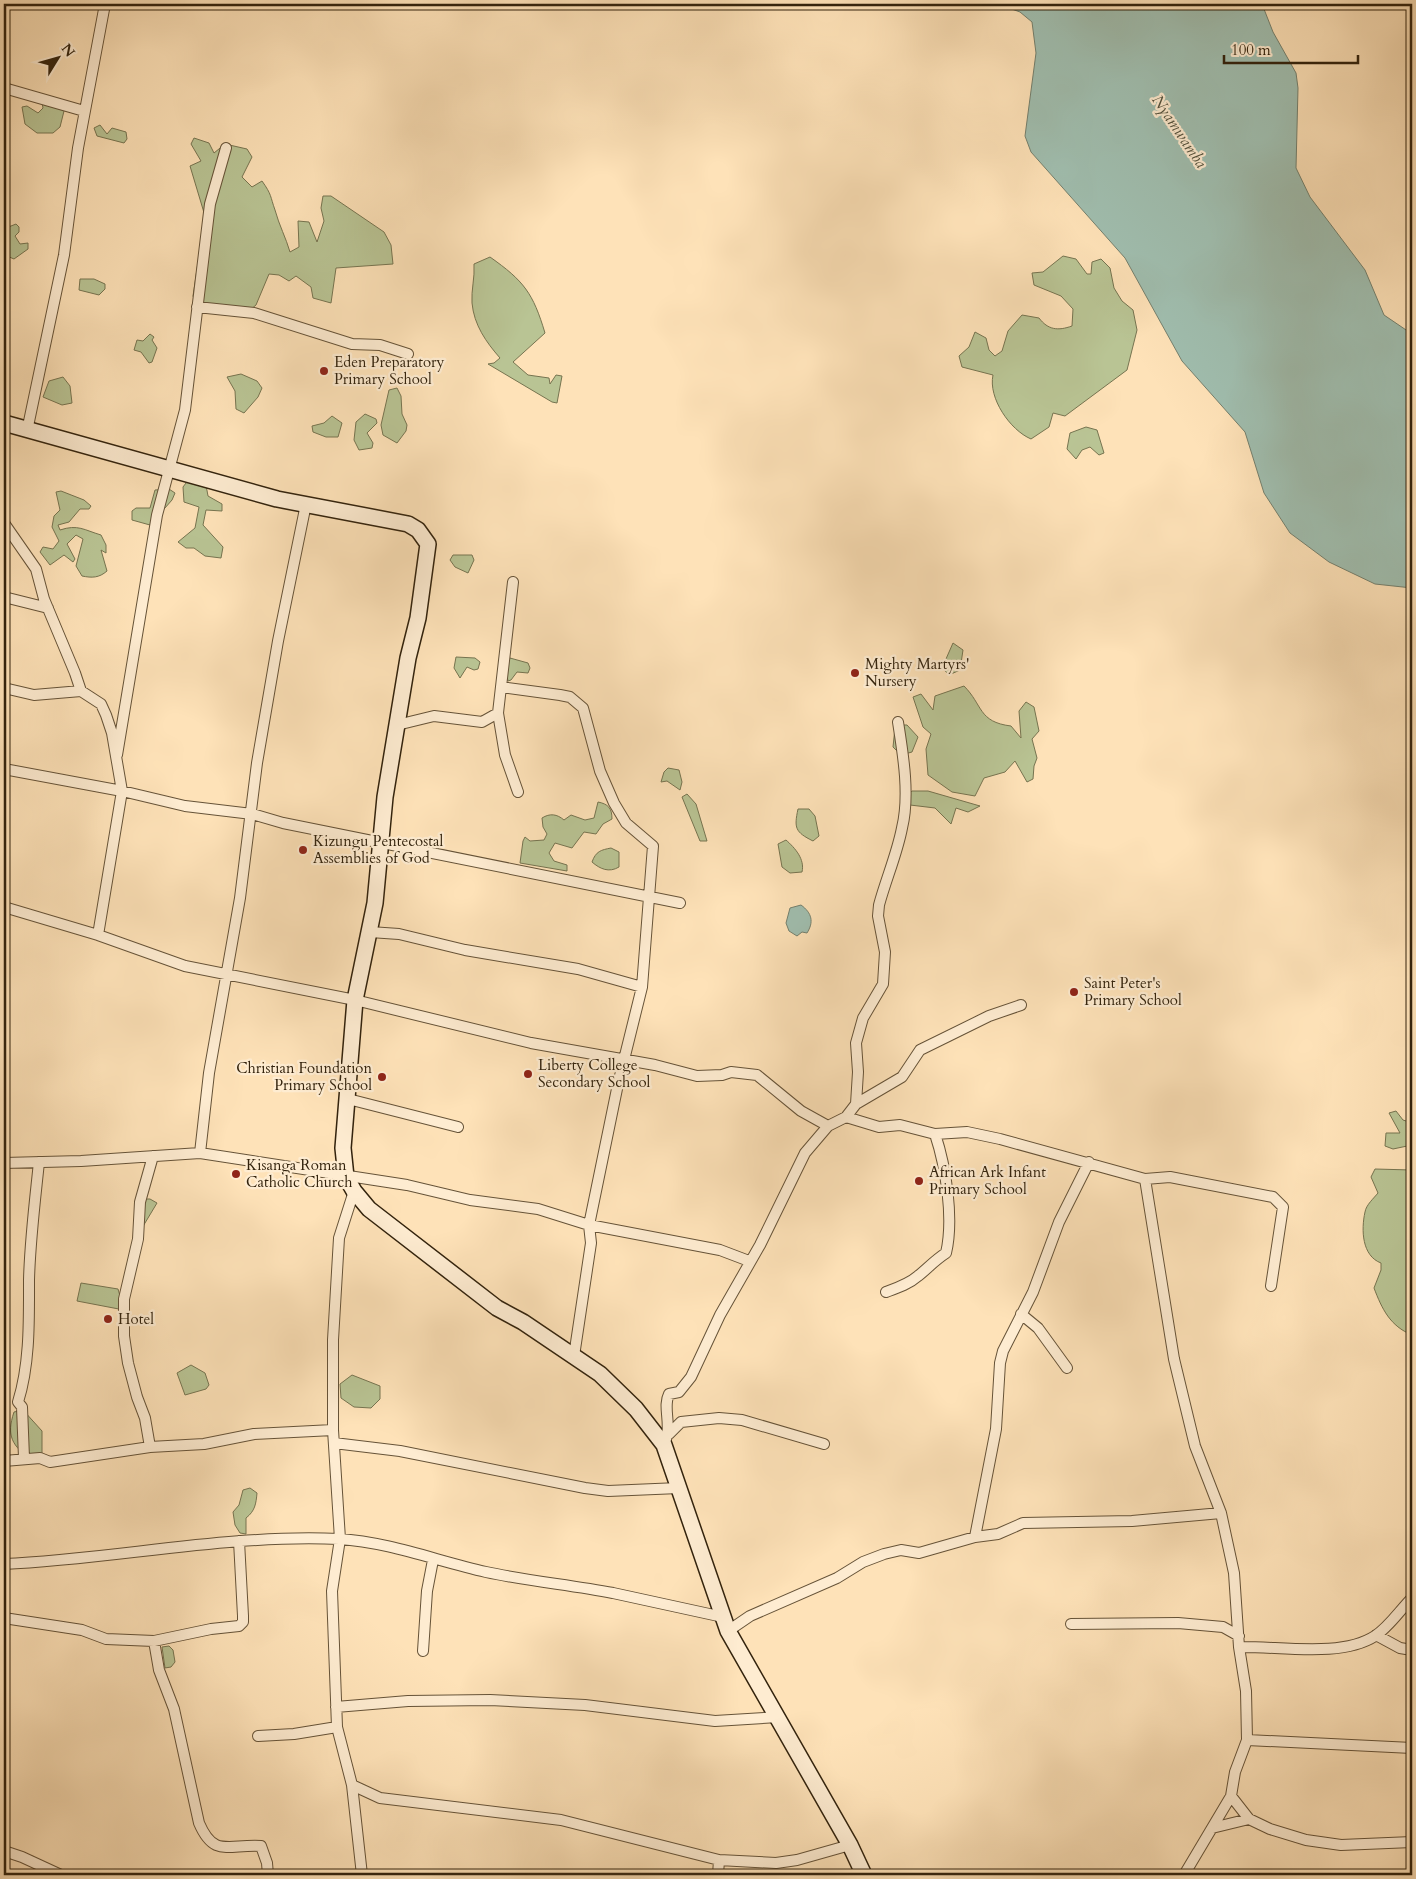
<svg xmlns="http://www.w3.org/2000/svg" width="1416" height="1879" font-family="Cardo,serif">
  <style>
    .green { fill: #b9c494; stroke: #767450 }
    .water { fill: #a0beaf; stroke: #74806e }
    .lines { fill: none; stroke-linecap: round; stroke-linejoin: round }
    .street-casing { stroke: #665338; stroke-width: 12 }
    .secondary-casing { stroke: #33230d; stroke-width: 18 }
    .street { stroke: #feecd1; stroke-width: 10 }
    .secondary { stroke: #feecd1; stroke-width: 15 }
    .poi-dot { fill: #8f2418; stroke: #feecd1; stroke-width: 2 }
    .labels { text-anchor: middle; stroke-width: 4.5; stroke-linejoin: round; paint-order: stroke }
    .poi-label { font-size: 15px; fill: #33230d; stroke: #feecd1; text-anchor: start }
    .water-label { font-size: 16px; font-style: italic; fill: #54523e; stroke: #feecd1 }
  </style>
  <rect width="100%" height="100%" fill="#fee2b8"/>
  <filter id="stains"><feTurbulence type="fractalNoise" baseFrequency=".004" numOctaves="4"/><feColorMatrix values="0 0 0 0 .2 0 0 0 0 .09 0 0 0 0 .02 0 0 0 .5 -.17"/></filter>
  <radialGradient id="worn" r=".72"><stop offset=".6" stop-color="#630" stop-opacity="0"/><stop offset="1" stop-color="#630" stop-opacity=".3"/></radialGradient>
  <path class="green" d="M42,103L61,107L64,111L60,127L53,133H37L25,124L22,107L27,106L38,113L43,108Z
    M100,125L107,134L112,128L126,132L127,139L124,143L97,136L94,128Z
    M194,138L209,143L214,153L225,144L247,149L252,157L242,177L252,187L262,181C272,195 270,196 275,210C279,225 286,238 290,252L299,247L298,221L309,222L317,242L324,221L321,208L323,196H331L384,232L391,245L393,264L336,268L331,303L313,298L311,287L296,276L289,281L279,275L269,274L256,305L250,310L197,307L193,296L205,216L190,166L201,161L191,144Z
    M16,224L19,227V232L15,236L20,244L28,243V249L14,259L7,256L9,249L4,241L6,228Z
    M1063,256L1076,259L1087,274H1091L1092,262L1101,259L1110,268L1114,288L1122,301L1133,310L1137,330L1127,370L1065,416L1053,413L1049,427L1031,439C1010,430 988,398 993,375L962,367L959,356L969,347L975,332L986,338L989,350L995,356L1002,351L1008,331L1022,315L1039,318C1048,330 1058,331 1072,326L1073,309L1061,296L1034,285L1032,273L1043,272Z
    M490,257C524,281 533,293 545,333L513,362L528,375L549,378L550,384L556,375L562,376L557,403L552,402L488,364L494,363L500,358C486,342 474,325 472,303C471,290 475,278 474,264Z
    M80,279H94L105,284V289L99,295L79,290Z
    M150,334L154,337L152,340L157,348L152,362L149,363L141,352L134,350L137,340L143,341Z
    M241,374L257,381L262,388L258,397L244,413L236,409L235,391L227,377Z
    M63,377L70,386L72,403L62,405L43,397L49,381Z
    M397,388L401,396L402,414L407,425L406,431L397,443L383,435L381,425L389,390Z
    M365,414L376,419L377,423L367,433L373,443L372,448L359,450L354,440L356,422Z
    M332,416L342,423L338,437H326L313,432L312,426L324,423Z
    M1086,427L1097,430L1104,453L1099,455L1090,447L1082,450L1076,459L1067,449L1070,433Z
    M189,479L206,485L208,496L222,504V511L206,510L203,525L223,547L221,558L205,556L194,548H186L178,542L195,528L199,507L184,502L183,487Z
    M169,489L175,493L172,500L150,525L132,520V511L136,508H150L155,490Z
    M61,491L84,500L91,506L89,509H80L69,522L58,525L60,530C78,524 84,530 101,535L106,545V553L101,550L107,571C99,578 92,578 82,576L76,566L83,539L76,535L67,544L75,559L73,562L64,555L50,565L40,552L43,547L53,549L59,541L52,527L54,516L60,510L56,492Z
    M453,555H472L474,560L468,573L455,567L450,560Z
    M953,643L963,650L960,670L949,675L942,668Z
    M456,657L475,658L480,662L478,669L474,670L467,667L460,678L454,668Z
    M510,658L528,663L530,668L528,673L517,672L511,680L508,681L505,665Z
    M964,686C983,705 978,722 1011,726L1021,738L1019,711L1026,702L1034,707L1039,731L1032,739L1037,758L1034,766L1033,779L1027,782L1015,761L1005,772L984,778L975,796L952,792L928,775L926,749L931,734L923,727L913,697L921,694L933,710L935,696Z
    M900,725H907L918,737L912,752L901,755L893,747L895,728Z
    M668,768L679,770L682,782L680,790L667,781L661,782L664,772Z
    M912,791H928L980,806L968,812L956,808L951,824L935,808L910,805L906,796Z
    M687,794L696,804L707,841H700L682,797Z
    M598,802C608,804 612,808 612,819L603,824L596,834L584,832L572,848L555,843L549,853L554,861L567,865V871L520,863L523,841L525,837L530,841L544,840L547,834L543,827L542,818C550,813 557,814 564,820L571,815L585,820L594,818Z
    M798,809H809L815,816L819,836L813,841C795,832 794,828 798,809Z
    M786,840C795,848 805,859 802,872L790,873L782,867L778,844Z
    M611,848L619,852V867C609,873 600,869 592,862C596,851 601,850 611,848Z
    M1396,1111L1403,1120L1412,1123V1145L1393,1149L1385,1146L1386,1133H1400L1389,1113Z
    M1375,1169L1412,1170V1335C1390,1326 1382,1309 1374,1288L1381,1270V1263C1362,1256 1361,1230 1365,1212C1366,1205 1374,1198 1378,1193L1371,1177Z
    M146,1199H150L157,1203L142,1228L140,1204Z
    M81,1283L118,1289L124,1310L77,1301Z
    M191,1365L205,1373L209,1385L206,1389L185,1395L177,1373Z
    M352,1375L380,1386V1399L371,1408L354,1407L341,1398L340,1384Z
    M23,1410L42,1431V1454L32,1460C12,1446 6,1436 14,1412Z
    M250,1488L257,1493C256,1504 255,1511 246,1518V1534L240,1533L235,1525L233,1512L239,1505L243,1490Z
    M169,1646L173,1650L175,1662L171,1667L165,1668L162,1647Z"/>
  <path class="water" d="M998,4H1262L1273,32L1296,73L1298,88L1296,168L1310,197L1365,270L1384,315L1412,334V588L1375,584L1329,562L1290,533L1264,493L1245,432L1182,361L1125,258L1031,152L1025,136L1036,53L1032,22L1020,12Z
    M801,905C812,913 814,922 807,933L802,932L797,936L789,931L786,923L790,908Z"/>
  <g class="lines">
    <g class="street-casing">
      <path id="street" d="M4,88L84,111
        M197,307L254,313L352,344L380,345L408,354
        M27,431L64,255L78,148L105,4
        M4,523L36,569L44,599L75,673L81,691
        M513,582L498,713L505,755L518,792
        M4,597L48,608
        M501,687L560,695L570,697L583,708L600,771L614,803L626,823L653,846L642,987L618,1084L589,1225L591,1243L574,1356
        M4,688L34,695L81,691L101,704L106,715L112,733L122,791L98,935
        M397,725L434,716L482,722L498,713
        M117,755L157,515L185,410L210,204L226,148
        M4,769L122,791L185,806L252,814L283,823L680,903
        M4,907L98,935L185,966L355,1000L531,1043L655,1065L697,1076L722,1075L731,1072L757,1075L801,1111L828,1126
        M370,932L399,934L465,950L578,969L642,987
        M348,1099L458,1127
        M856,1104L902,1077L920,1050L989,1016L1021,1005
        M846,1117L856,1104L858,1072L856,1043L863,1018L883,984L885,952L878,916L879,905C886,879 897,854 902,828C910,795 903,754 898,722
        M200,1153L209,1073L240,898L257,763L278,641L306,504
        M4,1163L81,1161L200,1153L407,1185L470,1200L538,1209L589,1225L720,1250L749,1261
        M1145,1179L1174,1359L1195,1446L1221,1513L1234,1573L1239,1647L1246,1691L1247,1740L1235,1772L1231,1796L1184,1875
        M354,1191L339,1238L333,1340V1430L340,1539L332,1591L337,1727L352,1785L362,1875
        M886,1292C897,1288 909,1284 918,1276C928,1268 935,1260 946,1253C954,1219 946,1167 935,1134
        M1021,1314L1038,1328L1067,1368
        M669,1434L681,1422L719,1418L742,1420L824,1444
        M334,1443L400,1451L585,1488L608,1491L679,1488
        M664,1445C673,1424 662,1408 669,1394L679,1392L691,1377L720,1315L760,1245L805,1153L828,1126L846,1117L879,1127L900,1125L935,1134L967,1132L1000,1139L1145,1179L1170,1177L1273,1197L1283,1207L1271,1286
        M150,1447L145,1418L137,1397L128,1363L124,1336V1299L138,1239L140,1202L153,1156
        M24,1458L22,1407L18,1402C30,1364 29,1320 29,1280C30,1240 35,1201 39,1162
        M4,1461L40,1458L50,1462L150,1447L204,1444L254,1434L333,1430
        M975,1537L996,1429L1000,1363L1003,1351L1033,1292L1059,1222L1089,1162
        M4,1564C116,1559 226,1534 339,1539C389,1542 437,1561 486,1572C528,1581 571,1585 613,1593C650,1601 687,1609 723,1617
        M4,1618L82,1630L106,1639L154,1641L211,1629L239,1626L243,1622V1616L239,1541
        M1071,1624L1178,1623L1223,1627L1239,1636
        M728,1631L750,1616L837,1578L863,1562L884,1554L901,1550L919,1553L975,1537L998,1534L1023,1523L1132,1521L1221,1513
        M1376,1635L1400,1648L1412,1650
        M154,1641L159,1670L174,1709L199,1823C214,1858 228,1844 261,1846L267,1863L268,1875
        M1239,1647C1279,1646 1341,1658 1375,1636C1389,1627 1400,1610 1412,1598
        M423,1651L427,1591L433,1560
        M336,1707L408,1701L490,1700L585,1705L715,1721L778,1717
        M258,1736L294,1734L337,1727
        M1247,1740L1412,1748
        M352,1785L380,1798L561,1820L719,1860L776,1863L797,1860L850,1845
        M1231,1796L1249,1819
        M1212,1828L1249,1819L1270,1829L1306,1840L1341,1845L1412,1842
        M4,1851L22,1857L61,1875
        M718,1875L719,1860"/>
    </g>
    <g class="secondary-casing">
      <path id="secondary" d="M4,423L277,499L408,524L418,530L428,544L418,618L408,658L385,797L375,903L355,1000L343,1148L346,1177L354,1191L369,1209L497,1308L523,1322L600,1374L636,1409L664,1445L728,1631L850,1845L864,1875"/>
    </g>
    <use href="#street" class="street"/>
    <use href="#secondary" class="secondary"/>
  </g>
  <g class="poi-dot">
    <circle cx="324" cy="371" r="5"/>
    <circle cx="855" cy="673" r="5"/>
    <circle cx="303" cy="850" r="5"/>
    <circle cx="1074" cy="992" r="5"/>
    <circle cx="528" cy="1074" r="5"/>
    <circle cx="382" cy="1077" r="5"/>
    <circle cx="236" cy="1174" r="5"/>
    <circle cx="919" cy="1181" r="5"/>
    <circle cx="108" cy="1319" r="5"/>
  </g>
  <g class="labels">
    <g class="poi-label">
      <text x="334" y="367">Eden Preparatory<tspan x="334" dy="17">Primary School</tspan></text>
      <text x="865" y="669">Mighty Martyrs'<tspan x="865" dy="17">Nursery</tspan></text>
      <text x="313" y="846">Kizungu Pentecostal<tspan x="313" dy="17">Assemblies of God</tspan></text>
      <text x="1084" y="988">Saint Peter's<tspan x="1084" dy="17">Primary School</tspan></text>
      <text x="538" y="1070">Liberty College<tspan x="538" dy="17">Secondary School</tspan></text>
      <text x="372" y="1073" text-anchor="end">Christian Foundation<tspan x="372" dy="17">Primary School</tspan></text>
      <text x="246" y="1170">Kisanga Roman<tspan x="246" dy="17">Catholic Church</tspan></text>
      <text x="929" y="1177">African Ark Infant<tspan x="929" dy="17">Primary School</tspan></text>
      <text x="118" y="1324">Hotel</text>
    </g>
    <g class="water-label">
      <text transform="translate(1180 131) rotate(56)" y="6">Nyamwamba</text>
    </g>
  </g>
  <rect width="1416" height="1879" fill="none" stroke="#fee2b8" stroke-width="20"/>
  <rect x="5" y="5" width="1406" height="1869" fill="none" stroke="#33230d" stroke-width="2.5"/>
  <rect x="10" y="10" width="1396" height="1859" fill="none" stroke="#33230d"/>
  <g transform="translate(58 58) rotate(53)" stroke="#feecd1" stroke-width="4" paint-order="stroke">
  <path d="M0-4L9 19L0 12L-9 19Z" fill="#33230d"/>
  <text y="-8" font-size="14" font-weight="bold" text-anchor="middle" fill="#33230d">N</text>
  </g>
  <path d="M1224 55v8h134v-8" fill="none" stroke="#33230d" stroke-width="2.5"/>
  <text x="1231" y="55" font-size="15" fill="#33230d" stroke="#feecd1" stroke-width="4" paint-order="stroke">100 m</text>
  <rect width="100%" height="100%" filter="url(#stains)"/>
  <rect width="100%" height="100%" fill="url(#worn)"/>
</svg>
